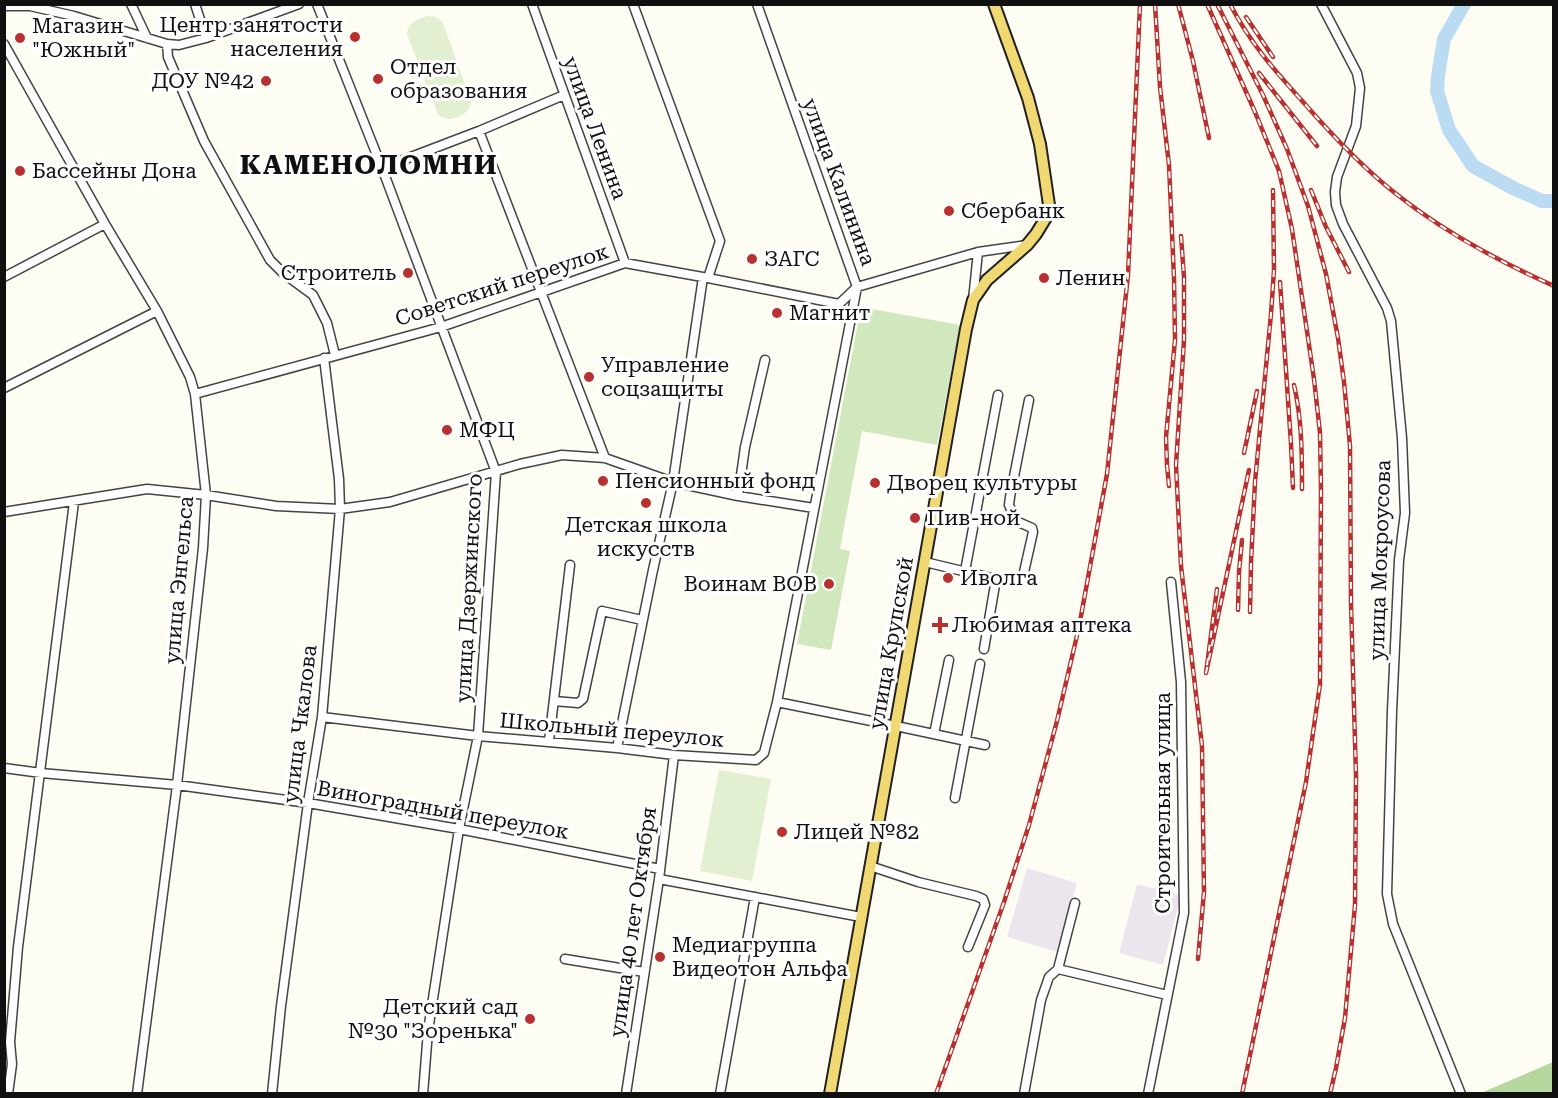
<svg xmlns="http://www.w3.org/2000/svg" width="1558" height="1098" font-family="'Roboto Serif',serif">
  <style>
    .industrial { fill: #ede5ee }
    .green { fill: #d1e8be }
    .forest { fill: #b5d79e }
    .pitch { fill: #e2efd0 }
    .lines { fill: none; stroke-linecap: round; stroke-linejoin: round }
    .river { stroke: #bbdbf3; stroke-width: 14 }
    .minor-casing { stroke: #434343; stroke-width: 11 }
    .major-casing { stroke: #212121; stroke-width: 14 }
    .minor { stroke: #fff; stroke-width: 8 }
    .major { stroke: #f0d972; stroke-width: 10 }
    .rail-casing { stroke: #b9312f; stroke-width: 4.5 }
    .rail { stroke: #fff; stroke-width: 2; stroke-dasharray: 7; stroke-linecap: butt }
    .poi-dot { fill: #b9312f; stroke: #fff; stroke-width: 2 }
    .labels { text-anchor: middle; stroke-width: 6; stroke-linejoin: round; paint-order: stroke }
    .poi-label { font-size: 21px; fill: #101010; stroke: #fff; text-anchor: start }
    .street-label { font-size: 21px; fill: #101010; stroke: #fff }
    .district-label { font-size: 27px; font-weight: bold; letter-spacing: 1.5px; fill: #101010; stroke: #fff }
  </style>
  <rect width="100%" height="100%" fill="#fefdf4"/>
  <path class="industrial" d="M1027,868L1077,883L1057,952L1007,937Z
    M1137,884L1181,895L1163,965L1119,953Z"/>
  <path class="green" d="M861,307L960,325L937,445L862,431L840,549L850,551L831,650L797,644Z"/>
  <path class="forest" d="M1553,1062V1093H1481Z"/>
  <path class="pitch" d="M427,16C434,16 439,17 443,23L471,101C471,116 447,125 438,114L407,34C408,22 417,20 427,16Z
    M719,770L771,779L752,881L700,871Z"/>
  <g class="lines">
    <path class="river" d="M1464,4L1444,39L1438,76L1437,91L1449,130L1473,166L1513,188L1542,201H1554"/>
    <g class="minor-casing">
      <path id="minor" d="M131,4L147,38
        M195,4L206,38
        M317,4L382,168L496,472L478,736L459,829L428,1031L423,1094
        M532,4L625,263
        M633,4L720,241L708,278
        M1321,4L1357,73L1360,88L1356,126L1337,177L1335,192L1336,205L1343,224L1387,308L1391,321L1402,438L1405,513L1399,560L1392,711L1387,894L1393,924L1461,1094
        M4,6H30L74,16L167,44L179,45L206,38L299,4
        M4,44L105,224L157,311L190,377L195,394L206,495L203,548L177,785L137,1094
        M167,44L168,57L204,141L270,260L283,273L313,295L327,323L335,355
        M479,131L605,458
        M382,168L479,131L564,95
        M4,277L105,224
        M973,300L978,252
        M4,388L157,311
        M195,394L441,327L625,263L708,278L839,304L857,287L978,252L1027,245
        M738,496L745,447L765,360
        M4,512L147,489L206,495L276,506L340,509L390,502L520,464L562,455L605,458L673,482L738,496L814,508
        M925,562L996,579L1022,581L1033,532L1032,528L1016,521L1009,505L1010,497L1029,400
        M965,571L998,395
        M984,649L996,579
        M554,701L578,703L583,699L602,611L642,620
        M777,702L896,726L985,745
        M322,717L478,736L617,748L674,755L756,760L764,753L777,702L857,287L757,4
        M934,734L949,660
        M549,741L570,565
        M617,748L653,570L673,482L703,277
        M4,768L41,773L177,785L308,803L459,829L660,869
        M955,798L980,664
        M870,866L918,882L976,896L983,899L985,905L968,947
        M659,879L861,917
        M565,959L644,972
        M1058,969L1167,995
        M8,1094L12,1064L10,1042L18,947L74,502
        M272,1094L281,1006L308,803L322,717L340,509L339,479L324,358
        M626,1094L659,879L674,755
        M720,1094L755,897
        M1024,1094L1041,1000L1049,977L1058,969L1075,903
        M1148,1094L1184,913L1181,682L1171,582"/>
    </g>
    <g class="major-casing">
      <path id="major" d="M830,1094L966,329L973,300L987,280L1027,245L1036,234L1047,216L1049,205L1040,144L1028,98L994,4"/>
    </g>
    <use href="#minor" class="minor"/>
    <use href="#major" class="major"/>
    <g class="rail-casing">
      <path id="rail" d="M1155,4L1160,87L1169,165L1174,278L1175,340L1166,437L1167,465L1169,486
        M1178,4L1193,61L1209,138
        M1207,4L1255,112L1279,171L1292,229L1314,379L1320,433L1321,488L1320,684L1306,782L1242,1094
        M1217,4L1263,95L1287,149L1308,206L1326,274L1338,338L1344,382L1350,446L1351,603L1356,776L1355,905L1345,1018L1336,1068L1330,1094
        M1230,4C1250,43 1275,71 1304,103C1332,135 1362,167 1395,193C1444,232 1498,261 1554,286
        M1246,17L1273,57
        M1259,73L1317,146
        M1311,190L1326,227L1349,272
        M1181,236L1184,277V340L1176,465L1181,566L1202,746L1204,892L1198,959
        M1280,282L1291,444L1293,488
        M1294,385C1302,420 1302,454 1302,489
        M1244,453L1257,391
        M1217,589L1206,673L1249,470
        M1238,610L1239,572L1242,540
        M1250,612L1251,563L1255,482L1271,314L1274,270L1273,190
        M936,1094L1004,902L1029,825L1057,721L1079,627L1107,474L1128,275L1140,4"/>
    </g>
    <use href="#rail" class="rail"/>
  </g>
  <g class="poi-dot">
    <circle cx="355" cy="37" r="6"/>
    <circle cx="20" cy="38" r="6"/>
    <circle cx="378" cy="79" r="6"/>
    <circle cx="266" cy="81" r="6"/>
    <circle cx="20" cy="171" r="6"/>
    <circle cx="949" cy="211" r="6"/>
    <circle cx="752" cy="259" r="6"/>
    <circle cx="408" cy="273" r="6"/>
    <circle cx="1044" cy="278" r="6"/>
    <circle cx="777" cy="313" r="6"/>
    <circle cx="589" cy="377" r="6"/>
    <circle cx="447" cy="430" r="6"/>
    <circle cx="603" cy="481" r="6"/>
    <circle cx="875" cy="483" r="6"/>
    <circle cx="646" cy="503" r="6"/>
    <circle cx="915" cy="518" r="6"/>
    <circle cx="948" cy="578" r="6"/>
    <circle cx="829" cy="584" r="6"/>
    <path d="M937 616h6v6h6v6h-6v6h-6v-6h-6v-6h6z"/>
    <circle cx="782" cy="832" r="6"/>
    <circle cx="660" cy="957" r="6"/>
    <circle cx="530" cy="1019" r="6"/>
  </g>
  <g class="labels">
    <g class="poi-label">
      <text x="343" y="32" text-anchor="end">Центр занятости<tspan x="343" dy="24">населения</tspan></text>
      <text x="32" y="33">Магазин<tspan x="32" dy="24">"Южный"</tspan></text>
      <text x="390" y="74">Отдел<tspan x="390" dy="24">образования</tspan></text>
      <text x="254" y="88" text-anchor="end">ДОУ №42</text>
      <text x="32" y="178">Бассейны Дона</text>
      <text x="961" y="218">Сбербанк</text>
      <text x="764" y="266">ЗАГС</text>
      <text x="396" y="280" text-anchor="end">Строитель</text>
      <text x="1056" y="285">Ленин</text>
      <text x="789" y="320">Магнит</text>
      <text x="601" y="372">Управление<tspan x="601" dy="24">соцзащиты</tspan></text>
      <text x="459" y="437">МФЦ</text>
      <text x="615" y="488">Пенсионный фонд</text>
      <text x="887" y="490">Дворец культуры</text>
      <text x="927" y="525">Пив-ной</text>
      <text x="646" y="532" text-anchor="middle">Детская школа<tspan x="646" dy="24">искусств</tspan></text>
      <text x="960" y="585">Иволга</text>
      <text x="817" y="591" text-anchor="end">Воинам ВОВ</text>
      <text x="952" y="632">Любимая аптека</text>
      <text x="794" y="839">Лицей №82</text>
      <text x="672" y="952">Медиагруппа<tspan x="672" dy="24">Видеотон Альфа</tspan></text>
      <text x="518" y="1014" text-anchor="end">Детский сад<tspan x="518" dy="24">№30 "Зоренька"</tspan></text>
    </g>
    <g class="street-label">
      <text transform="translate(595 128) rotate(70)" y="7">улица Ленина</text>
      <text transform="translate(839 182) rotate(70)" y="7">улица Калинина</text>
      <text transform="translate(502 285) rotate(-18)" y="7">Советский переулок</text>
      <text transform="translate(1380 560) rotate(-88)" y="7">улица Мокроусова</text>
      <text transform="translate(179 580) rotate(-85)" y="7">улица Энгельса</text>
      <text transform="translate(469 588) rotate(-87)" y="7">улица Дзержинского</text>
      <text transform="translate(891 643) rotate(-80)" y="7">улица Крупской</text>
      <text transform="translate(300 724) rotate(-83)" y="7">улица Чкалова</text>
      <text transform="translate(612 730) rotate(5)" y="7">Школьный переулок</text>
      <text transform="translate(1163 803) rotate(-90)" y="7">Строительная улица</text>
      <text transform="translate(443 810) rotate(10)" y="7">Виноградный переулок</text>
      <text transform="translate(633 922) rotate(-82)" y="7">улица 40 лет Октября</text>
    </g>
    <g class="district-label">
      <text x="369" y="174">КАМЕНОЛОМНИ</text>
    </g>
  </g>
  <rect width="1558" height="1098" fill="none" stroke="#101010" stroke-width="12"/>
</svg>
